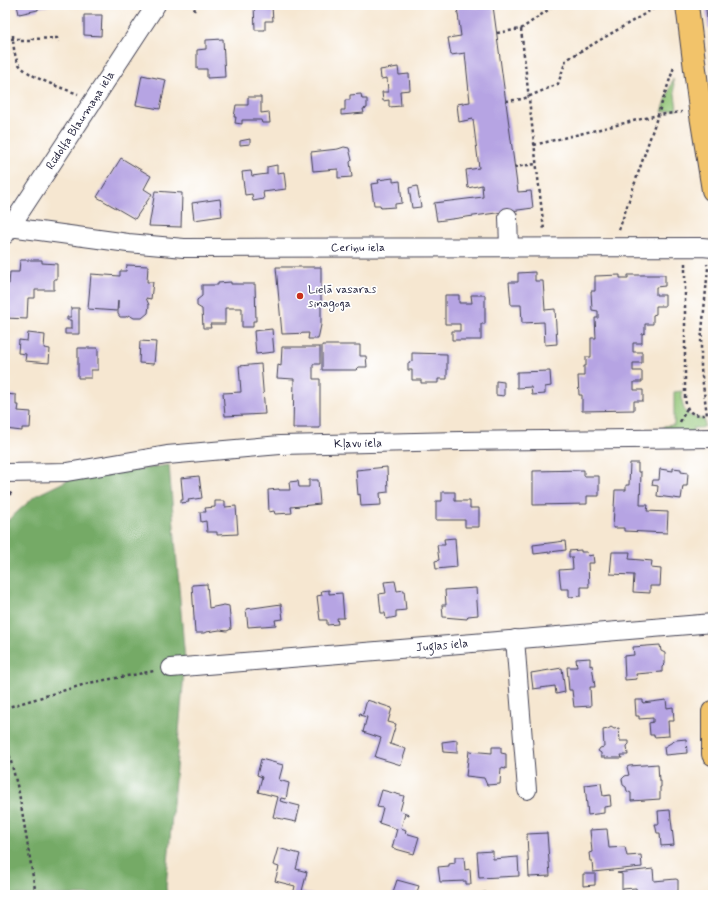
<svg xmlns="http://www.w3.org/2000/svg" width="718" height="900" font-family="Mynerve,sans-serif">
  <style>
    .green { fill: #90c475; stroke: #597358 }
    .forest { fill: #74aa66; stroke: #4b6650 }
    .building { fill: #b6a4e3 }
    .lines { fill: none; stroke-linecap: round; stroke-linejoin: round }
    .minor-casing { stroke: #424052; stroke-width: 20 }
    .major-casing { stroke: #424052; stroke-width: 24 }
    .path { stroke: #424052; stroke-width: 2.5; stroke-dasharray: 3 3; stroke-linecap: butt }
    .minor { stroke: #fff; stroke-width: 18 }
    .major { stroke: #f2c36a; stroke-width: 22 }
    .poi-dot { fill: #c8321e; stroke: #fff; stroke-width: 1.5 }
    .labels { text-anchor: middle; stroke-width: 3.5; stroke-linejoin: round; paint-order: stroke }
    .street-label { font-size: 12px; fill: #22223b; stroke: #fff }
    .poi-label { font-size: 12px; fill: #22223b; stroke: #fff; text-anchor: start }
  </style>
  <rect width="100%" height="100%" fill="#fff"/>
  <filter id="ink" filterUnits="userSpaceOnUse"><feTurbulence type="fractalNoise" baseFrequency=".025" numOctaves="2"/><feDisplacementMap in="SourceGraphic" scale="8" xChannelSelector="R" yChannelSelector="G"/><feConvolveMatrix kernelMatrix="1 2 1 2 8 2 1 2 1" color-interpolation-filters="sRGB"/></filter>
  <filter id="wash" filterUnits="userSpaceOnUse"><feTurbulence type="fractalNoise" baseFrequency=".012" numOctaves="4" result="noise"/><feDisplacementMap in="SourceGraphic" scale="16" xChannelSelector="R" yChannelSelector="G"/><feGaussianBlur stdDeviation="0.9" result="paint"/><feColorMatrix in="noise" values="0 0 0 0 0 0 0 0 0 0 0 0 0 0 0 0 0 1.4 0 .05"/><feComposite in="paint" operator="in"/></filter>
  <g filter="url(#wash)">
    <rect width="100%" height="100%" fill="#f6e7d1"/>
    <path class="green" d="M673,79L677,109L662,112Z
      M682,391C682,411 684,417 704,419L705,426L701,428H693V432H664V426L674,425V392Z"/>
    <path class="forest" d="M169,465L185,661L166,887L167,895H5V523L35,496L70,479Z"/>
    <g id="blocks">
      <path class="building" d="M17,5H48V6L38,8V10L19,14Z
        M254,5L272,6L273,21H265V30H255Z
        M474,5V8L493,6L518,192L531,191L533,208L437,221L434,203L483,197L482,185L468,188L466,170L479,168L473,119L459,122L457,104L470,102L465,53L451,55L448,38L461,36L457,7Z
        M706,9H713V28H708Z
        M84,15H102L101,36L84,35Z
        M223,39L225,77L207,78V69H197V50L206,49V40Z
        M398,67L399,75L409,74L410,90L400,91L401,106L389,107V100L383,101L382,92H388L387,78L381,79L380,70Z
        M142,75L166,80L160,109L136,105Z
        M361,94L362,99H367V108L363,109L364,113L341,115V110H345V100H350V95Z
        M248,97H261V113L269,112L270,123H262L261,120H242V124L235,123L236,117H234L236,105H248Z
        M250,139V144L240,145V141Z
        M344,147L349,148L352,160L350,162L352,177L338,178V169L313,171L311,152L338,149Z
        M121,158L151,176L144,189L152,194L135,219L97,197Z
        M277,165V173L284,172L286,189L263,192L264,199L253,201L252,194L245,195L242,172L251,171L252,176L267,174V167Z
        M393,178V182L400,181L402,203L395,204V207L381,208L380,205H374L371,184L379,183L378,180Z
        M417,186L421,207L412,208L409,188Z
        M155,191L182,193L181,227L149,226Z
        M220,199L222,216L194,220L192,203Z
        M20,260H42V263L57,264V279H54V290H35V298H28L27,319L5,318L7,284H9L10,272H19Z
        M127,265L148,266L147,282H153L151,299L146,298L149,305L148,313L142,318H134L129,315L126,317H120L118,314V300L117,311L88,309L91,274L120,276V271H126Z
        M276,267H321V325L318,339H308L309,333L282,334Z
        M535,272V281H543L545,310L555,309L557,344L545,345L544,322L522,323L521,305H511L509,282H518V273Z
        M620,275V278H628V275H665V286L656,287V295H665V306H656V314L653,315V324H645V333L642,334V343H633V352H642V363H633V371H642V382H634V390H643V401H634V410L582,411V395H579L578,376H584V366H586V357H591V338H596L595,318H598V311L592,310L591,291H595V276Z
        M231,282V284H255L256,321H253V327H242V308H225V324H210L211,328H203L202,309L197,306V300L202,296V285H218V283Z
        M445,295H459V303H472L471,295H485V324H481V340H452V331H460V324H445Z
        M71,308H79V334H65V329H71V320H67V317H71Z
        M272,329L274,352L256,354L254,331Z
        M28,333L45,335L44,348L50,349L49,363L25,361L26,354L18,353L19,340L27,341Z
        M140,341L156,342L154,364L139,363Z
        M322,345H360V356H366L367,367H359L356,370H322Z
        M282,347H320V364H313V379H320V428H293L294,379L277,378L278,365L281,366Z
        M78,348H98V370H91V378H78Z
        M412,353L447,354V379H438V383H421V380H412V370H408V363L412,361Z
        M261,364L265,414L225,416L223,393L241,392L239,366Z
        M550,371L551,386L545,387V394L532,395L531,387L517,388V372Z
        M496,381L504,382V396L496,395Z
        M5,394L16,395V405H19L18,411L31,412L30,428H22V431L5,429Z
        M630,463H638V472H641L640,505H648L647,511L668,512L667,533L624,531V528H613L615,490H626V485H629Z
        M387,467L388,492L380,493L381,505L361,506L360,494L358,495L356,470Z
        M673,468L681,469V472L688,473L687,486H683L681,499L657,496L658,486L652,485L653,480H659L660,469L673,471Z
        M584,470V476H599V496H587V504L533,505V471Z
        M199,476L202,498L188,500L189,502L181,503V500H183L181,478Z
        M309,480H318L320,504L291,507L292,513L275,514L274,511L269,512L268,490L279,489V490H290L289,482L298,481L299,487H309Z
        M442,492H455V501H470V508H479V527H465V520H436V501H442Z
        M215,501H225V507L236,506L238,534L217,535V532H207L206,521L201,522L200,512H206L205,508L215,507Z
        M455,538L457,567L436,569L435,561L439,560L437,545H445L444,539Z
        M565,541L566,550L534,554L533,545Z
        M581,550V552H587L588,556L593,555L594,563H588L589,587H581V596L569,597V589H561L559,570L573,569L572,557H569V551Z
        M612,552H630L629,559L652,561L651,568L661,569L660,586H650V593L633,592L634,575L610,574Z
        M395,581L397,591L404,590L406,610L396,611V617L386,619L385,613H381L379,594L386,593L384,582Z
        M207,584L209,608L224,605L229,606L231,629L227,631L220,630L206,632L204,633H195L192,585Z
        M476,588L478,615L468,616L467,619L443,617L442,605H446L445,590Z
        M329,590V594L342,593L344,618H337L338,624L327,625V620H320L317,596L322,595L321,591Z
        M281,604L283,619L275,620L276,625L248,627L246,609Z
        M660,645L661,651L665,653V664L662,667V672L636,674L637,679L625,680L624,656L634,655L633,647Z
        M590,658V666L592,665L595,687H590L591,706L574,707L572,690H569L567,667H577L576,659Z
        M562,668L565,692L556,694L555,686L533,689L531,673Z
        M367,700L392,708L388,722L396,724L390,744L406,749L401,765L375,757L381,738L363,732L367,717L359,715L360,713L363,714Z
        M635,700H643V703L666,700L667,708L673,707L674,721H668L669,736L654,737V735H650L649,723L653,722V718L639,719V716H636Z
        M611,727L614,729L619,728L620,741H629V744L627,746L628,755H621L622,758H605V757H601V753L598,751L600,748L604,747L603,730L608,729Z
        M686,739L687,753L665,755L664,747L676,740Z
        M457,740V753L443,752L442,742Z
        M492,747H501V753L506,754V769L501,768L500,784L487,785L484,778L466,776L469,751L492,753Z
        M261,759L283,765L279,780L289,783L286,799L281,798L280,801L300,806L296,822L273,817L278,797L258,792L262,777L257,775Z
        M658,764L659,781H661V787H660V799L631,801V793L627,791L626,787L623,785L622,779L625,776L629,775L627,767L629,766Z
        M601,783L603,796L610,795L611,806L604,807V813L588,815L585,785Z
        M382,790L404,796L400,811L409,814V815L405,814L401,828L406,830L405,833L419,837L414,854L392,848L397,829L379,823L383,808L377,807Z
        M670,810L674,845L661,846L660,833H657L655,824H659L658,811Z
        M607,829L609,848L625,847L627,856L641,855L642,867L593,872L592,861H590L589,853L592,852L590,830Z
        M547,833L550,876L529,877L527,834Z
        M278,848L300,854L296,869L307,872L302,891L314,895H293L295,886L275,881L279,867L273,865Z
        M493,851V859L518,857L519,876L479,878L477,852Z
        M455,857H464L465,870L470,869L471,884H466V881L440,882L438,867L449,866V864L455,863Z
        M653,869L654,881L676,879L678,880V890L677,892H675V895H637L636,888L622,889V874L617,873Z
        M583,874H595V885L583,886Z
        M397,880L419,886L416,895H392Z
        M486,892V895H468V894Z"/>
    </g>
  </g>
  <g filter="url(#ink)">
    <use href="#blocks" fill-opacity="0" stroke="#424052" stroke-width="1"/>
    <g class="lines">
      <g class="minor-casing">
        <path id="minor" d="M508,217L509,247
          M5,229L10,227L128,243L184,248L702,247L713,248
          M5,235L156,5
          M5,473L67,472L167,455L280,445L460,441L713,438
          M515,639L527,790
          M171,668L713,623"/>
      </g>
      <g class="major-casing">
        <path id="major" d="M687,5L700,109L713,190
          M713,712V754"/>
      </g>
      <path class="path" d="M640,5L653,9L665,7
        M194,11L196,5
        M521,29L544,230
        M497,33L521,29L555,5
        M13,35C13,44 14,54 18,63C27,77 62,88 78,94
        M5,39H21V41H32V39L57,38L58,42
        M506,101L523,99L558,84L566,60L653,9
        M534,145L658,115L682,112
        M514,167L536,164
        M619,230L674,67
        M685,263V398C687,413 691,415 707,415L701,369V342L708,268L707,264
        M680,422L687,408
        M5,499L13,491
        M5,708L89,683L154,671
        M5,738L19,793L36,895"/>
      <use href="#minor" class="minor"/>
      <use href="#major" class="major"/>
    </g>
  </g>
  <circle class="poi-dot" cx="300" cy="296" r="4"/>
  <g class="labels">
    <g class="street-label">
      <text transform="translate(80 120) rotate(-57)" y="4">Rūdolfa Blaumaņa iela</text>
      <text x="358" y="251">Ceriņu iela</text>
      <text transform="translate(358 443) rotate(-1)" y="4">Kļavu iela</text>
      <text transform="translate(442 645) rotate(-5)" y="4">Juglas iela</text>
    </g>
    <g class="poi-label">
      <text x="308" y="293">Lielā vasaras<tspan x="308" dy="14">sinagoga</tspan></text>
    </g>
  </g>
  <rect width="718" height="900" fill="none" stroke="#fff" stroke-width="20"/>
</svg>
